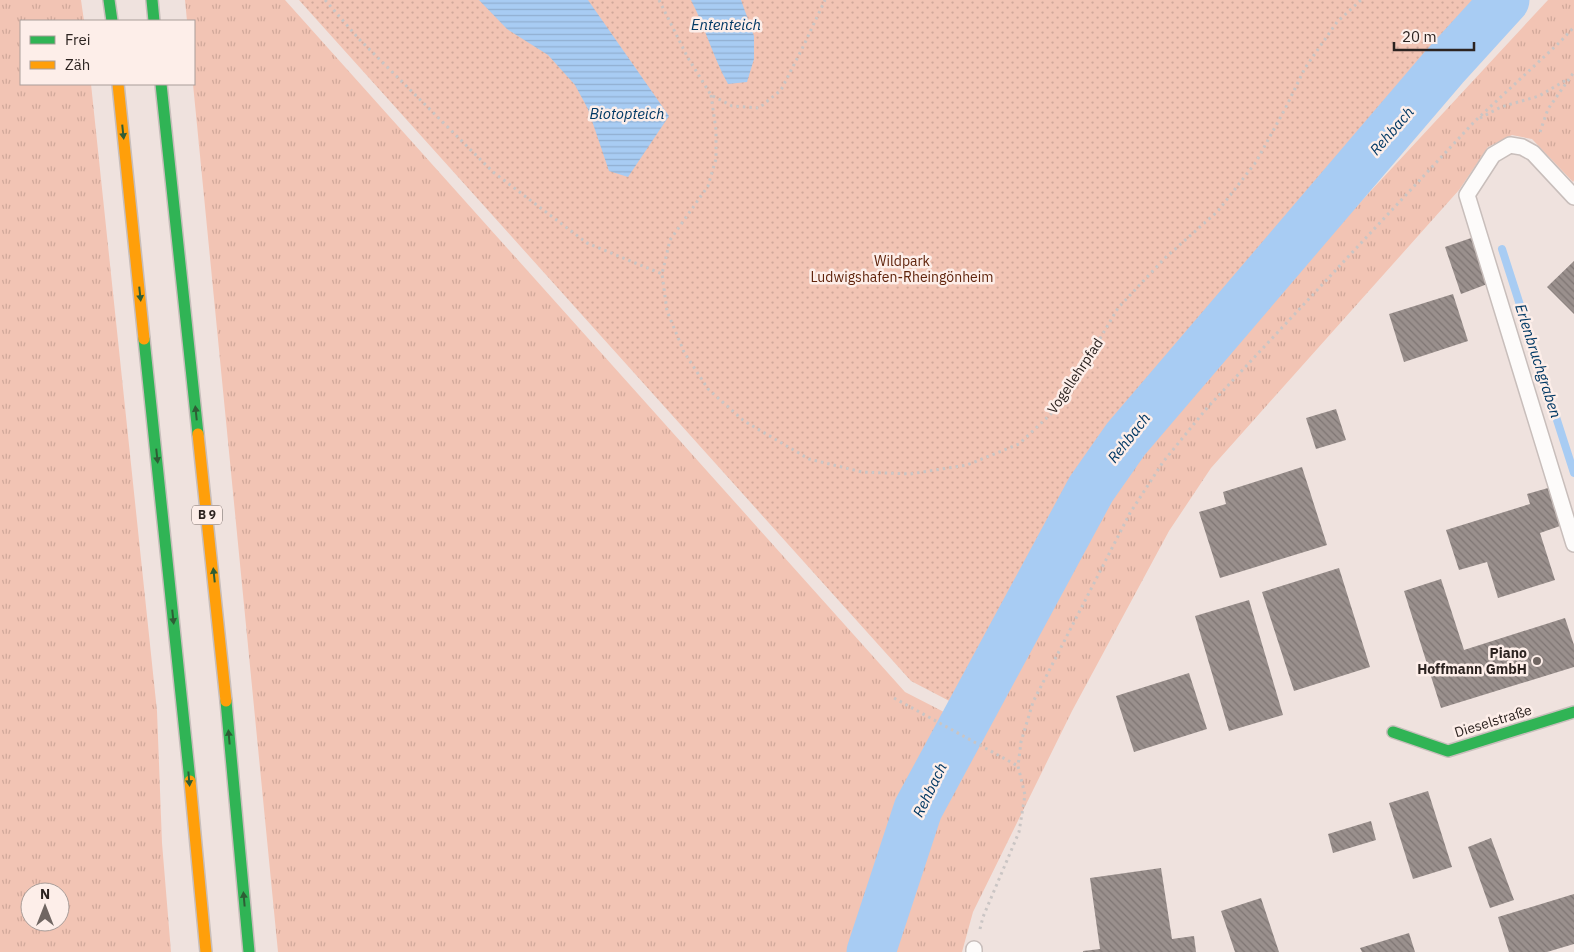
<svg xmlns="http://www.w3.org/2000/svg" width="1574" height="952" font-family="'IBM Plex Sans',sans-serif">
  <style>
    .grass { fill: url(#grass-tufts); fill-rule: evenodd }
    .park { fill: url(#park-dots) }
    .water { fill: url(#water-rules) }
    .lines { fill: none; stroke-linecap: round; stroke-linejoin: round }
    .stream { stroke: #a8ccf3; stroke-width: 8 }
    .river { stroke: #a8ccf3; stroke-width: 49 }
    .building { fill: url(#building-back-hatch) }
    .lane-casing { stroke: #c8bebb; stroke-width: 18 }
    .fast-casing { stroke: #c8bebb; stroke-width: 14 }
    .slow-casing { stroke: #c8bebb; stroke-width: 14 }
    .path { stroke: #cac5c4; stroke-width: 3; stroke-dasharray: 2.5 4; stroke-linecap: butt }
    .lane { stroke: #fdfbfa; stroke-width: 15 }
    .fast { stroke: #30b455; stroke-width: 11 }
    .slow { stroke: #ff9f0a; stroke-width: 11 }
    .oneway { fill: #2e5d35 }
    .poi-dot { fill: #706662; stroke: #fdeee9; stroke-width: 2 }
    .labels { text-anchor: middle; stroke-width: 5; stroke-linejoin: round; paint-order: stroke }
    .shield { fill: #fdeee9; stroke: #6b605c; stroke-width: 1 }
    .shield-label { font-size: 12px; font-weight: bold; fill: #2c2320 }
    .park-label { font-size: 14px; fill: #60240c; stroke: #fdeee9 }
    .street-label { font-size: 14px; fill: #2c2320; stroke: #fdeee9 }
    .poi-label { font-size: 14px; font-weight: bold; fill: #2c2320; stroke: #fdeee9; text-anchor: end }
    .water-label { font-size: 15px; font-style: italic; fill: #003864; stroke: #fdeee9 }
  </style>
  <defs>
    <pattern id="grass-tufts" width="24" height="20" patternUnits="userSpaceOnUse" patternTransform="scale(1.25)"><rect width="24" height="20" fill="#f2c4b4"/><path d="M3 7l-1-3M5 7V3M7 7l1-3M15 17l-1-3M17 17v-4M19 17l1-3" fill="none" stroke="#d0a89a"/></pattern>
    <pattern id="park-dots" width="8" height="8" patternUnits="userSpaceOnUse" patternTransform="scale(1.25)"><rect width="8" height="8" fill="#f2c4b4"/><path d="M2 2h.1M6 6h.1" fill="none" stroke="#d0a89a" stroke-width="1.8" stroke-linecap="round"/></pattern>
    <pattern id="water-rules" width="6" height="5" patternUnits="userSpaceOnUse" patternTransform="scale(1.25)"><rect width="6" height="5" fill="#a8ccf3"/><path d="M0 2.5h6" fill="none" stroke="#91afd0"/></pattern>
    <pattern id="building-back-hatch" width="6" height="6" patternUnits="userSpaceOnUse" patternTransform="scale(1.25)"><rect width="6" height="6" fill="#9a908d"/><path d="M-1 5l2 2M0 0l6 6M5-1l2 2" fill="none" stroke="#7e7573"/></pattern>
  </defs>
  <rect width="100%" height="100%" fill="#efe2de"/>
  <path class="grass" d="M0,0H81L84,21H21V84H91L157,711L162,843L171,952H0ZM30,892H60V922H30Z
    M185,0H285L905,692L979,730L1102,493L1135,445L1548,0H1574V180L1573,182L1532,139L1512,135L1488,147L1459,190L1211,468L1169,531L1072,711L973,912L962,952H278L193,84L194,21H187Z"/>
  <path class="park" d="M299,0H1481L1446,38L1260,266L1118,430L1082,481L959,706L911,681Z"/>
  <path class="water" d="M479,0H588L669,116L628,177L609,171L588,109L575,85L548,55L507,29Z
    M691,0H741L754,36V59L747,82L728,84C713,57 705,27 691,0Z"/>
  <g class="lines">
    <path class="stream" d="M1444,67L1451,87
      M1502,249L1574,473"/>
    <path class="river" d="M871,952L918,809L1091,489L1126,439L1444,67L1505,0"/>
  </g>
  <path class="building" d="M1474,237L1490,283L1461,294L1445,247Z
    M1574,261V314L1547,287Z
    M1453,294L1468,341L1404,362L1389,314Z
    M1336,409L1346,440L1316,449L1306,418Z
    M1302,467L1327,545L1220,578L1199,512L1226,504L1223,492Z
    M1548,488L1560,526L1540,533L1555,580L1498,598L1487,562L1459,570L1446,530L1530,504L1527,494Z
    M1339,568L1370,667L1294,691L1262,592Z
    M1441,579L1464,650L1565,618L1574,645V667L1441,708L1404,591Z
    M1249,600L1283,715L1229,731L1195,616Z
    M1189,673L1207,729L1134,752L1116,696Z
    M1428,791L1452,867L1413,879L1389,803Z
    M1371,821L1376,840L1333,853L1328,834Z
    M1491,838L1514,900L1490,908L1468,847Z
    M1161,868L1172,939L1194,936L1196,952H1083V951L1100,949L1090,878Z
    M1574,894V944L1547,952H1509L1498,917Z
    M1261,898L1279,952H1235L1221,911Z
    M1409,933L1415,952H1362L1360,948Z"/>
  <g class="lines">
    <g class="lane-casing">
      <path id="lane" d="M1574,197L1533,153L1522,147L1510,145L1493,155L1467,195L1574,544
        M974,952V949"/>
    </g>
    <g class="fast-casing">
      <path id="fast" d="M109,0L112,21
        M152,0L154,21
        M161,84L198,434
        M144,339L190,781
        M226,701L249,952
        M1393,732L1448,751L1574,712"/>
    </g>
    <g class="slow-casing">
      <path id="slow" d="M118,84L144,339
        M198,434L226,701
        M190,781L206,952"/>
    </g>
    <path class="path" d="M325,0L359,39L493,172L587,243L662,274
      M659,0L688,58L711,95L732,106L759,108L781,90L802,49L825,0
      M711,95L716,130V159L708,186L670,240L662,274L667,311L684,352L708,389L744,421L809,459L862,472L910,474L967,465L1019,444L1055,410L1085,364L1118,308L1165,258L1218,211L1256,162L1285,109L1305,68L1337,22L1361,0
      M1480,118L1501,107L1539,96L1568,79
      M1540,132L1548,109L1574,72
      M894,698L1018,766
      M980,929L983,917L1019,832L1025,795L1018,766L1021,742L1033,702L1130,513L1163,462L1207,408L1475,121L1560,42L1574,27"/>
    <use href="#lane" class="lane"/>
    <use href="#fast" class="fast"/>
    <use href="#slow" class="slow"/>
  </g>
  <defs><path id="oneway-solid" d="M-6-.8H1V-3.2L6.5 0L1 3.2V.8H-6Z" transform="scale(1.25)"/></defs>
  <g class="oneway">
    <use href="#oneway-solid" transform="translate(123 132) rotate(84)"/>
    <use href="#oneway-solid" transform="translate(140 294) rotate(84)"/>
    <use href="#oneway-solid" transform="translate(196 413) rotate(-96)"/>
    <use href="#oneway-solid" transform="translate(157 456) rotate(84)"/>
    <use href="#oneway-solid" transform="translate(214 575) rotate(-96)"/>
    <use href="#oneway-solid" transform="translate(173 617) rotate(84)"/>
    <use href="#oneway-solid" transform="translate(229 737) rotate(-95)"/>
    <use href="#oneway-solid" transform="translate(189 779) rotate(85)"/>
    <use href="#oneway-solid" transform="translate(244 899) rotate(-95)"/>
  </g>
  <circle class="poi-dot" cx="1537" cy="661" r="5"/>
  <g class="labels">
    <rect class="shield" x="192" y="505.5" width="30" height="19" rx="4"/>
    <g class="shield-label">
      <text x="207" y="519">B 9</text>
    </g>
    <g class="park-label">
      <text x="902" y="266">Wildpark<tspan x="902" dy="16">Ludwigshafen-Rheingönheim</tspan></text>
    </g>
    <g class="street-label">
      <text transform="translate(1075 376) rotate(-56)" y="5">Vogellehrpfad</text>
      <text transform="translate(1493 721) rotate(-17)" y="5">Dieselstraße</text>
    </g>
    <g class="poi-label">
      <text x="1527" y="658">Piano<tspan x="1527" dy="16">Hoffmann GmbH</tspan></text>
    </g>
    <g class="water-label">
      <text x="726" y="30">Ententeich</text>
      <text x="627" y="119">Biotopteich</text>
      <text transform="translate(1392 131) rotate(-49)" y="5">Rehbach</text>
      <text transform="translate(1538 361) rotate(72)" y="5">Erlenbruchgraben</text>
      <text transform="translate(1129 438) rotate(-52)" y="5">Rehbach</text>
      <text transform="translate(930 790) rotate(-64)" y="5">Rehbach</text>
    </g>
  </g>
  <rect x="20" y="20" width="175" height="65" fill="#fdeee9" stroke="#a99d99"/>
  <rect x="30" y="36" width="25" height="8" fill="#30b455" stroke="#a99d99"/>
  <text x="65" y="45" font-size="15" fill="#2c2320">Frei</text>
  <rect x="30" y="61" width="25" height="8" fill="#ff9f0a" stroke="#a99d99"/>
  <text x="65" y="70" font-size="15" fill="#2c2320">Zäh</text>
  <g transform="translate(45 907)"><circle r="24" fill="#fdeee9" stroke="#a99d99"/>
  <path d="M0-4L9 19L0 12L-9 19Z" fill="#706662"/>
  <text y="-8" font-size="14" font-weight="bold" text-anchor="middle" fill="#2c2320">N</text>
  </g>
  <path d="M1394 42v8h80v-8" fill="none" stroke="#2c2320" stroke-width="2.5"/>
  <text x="1402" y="42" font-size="15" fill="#2c2320" stroke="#fdeee9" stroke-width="4" paint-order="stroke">20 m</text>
</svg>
